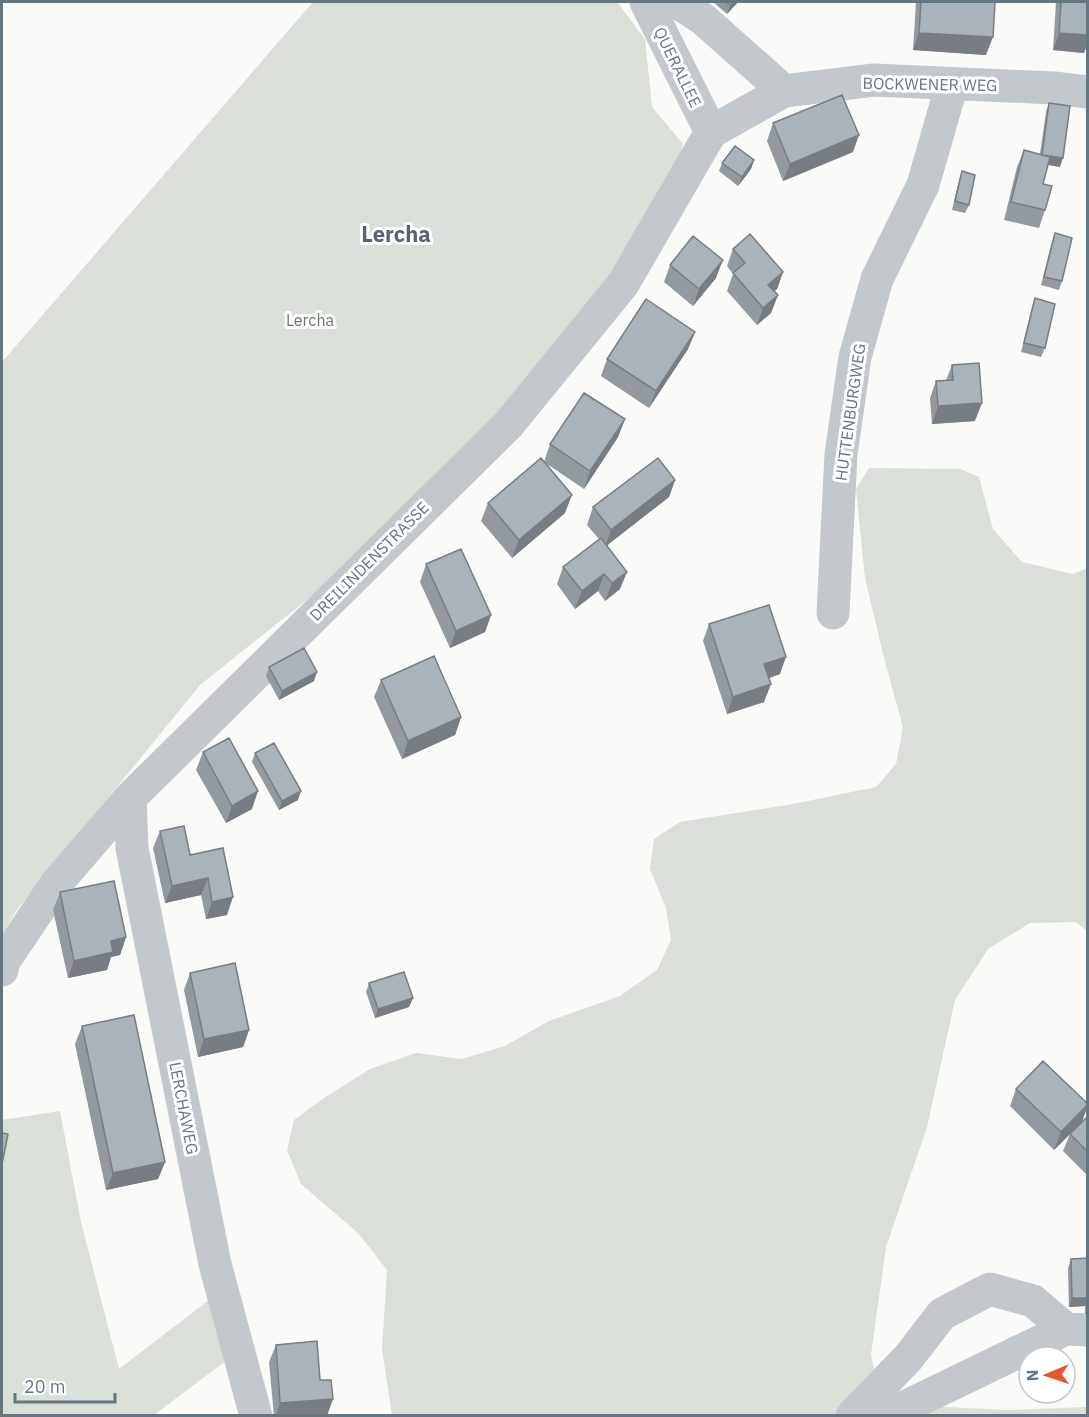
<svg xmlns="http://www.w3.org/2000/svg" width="1089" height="1417" font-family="'IBM Plex Sans',sans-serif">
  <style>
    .green { fill: #dadfd7 }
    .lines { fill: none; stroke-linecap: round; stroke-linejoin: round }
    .minor { stroke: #c3c8cc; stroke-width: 33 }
    .wall { fill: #929a9f }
    .shaded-wall { fill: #777d82 }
    .building { fill: #aab3b9; stroke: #777d82; stroke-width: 1.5 }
    .labels { text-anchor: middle; stroke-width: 6; stroke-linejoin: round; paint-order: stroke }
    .street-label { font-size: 16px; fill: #657683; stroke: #fff }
    .park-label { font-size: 16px; fill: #687a64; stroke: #fff }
    .district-label { font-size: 22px; font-weight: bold; fill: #57646e; stroke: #fff }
  </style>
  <rect width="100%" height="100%" fill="#fafaf8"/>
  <path class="green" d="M313,2H617L645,39L652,107L683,144L673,180L615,273L456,468L378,543L200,685L16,911L2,936V362Z
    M869,468L960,469L979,477L993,529L1022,562L1073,574L1087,568V931L1076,922L1030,923L988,949L955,1000L927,1127L886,1247L871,1355L877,1382L905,1405L1008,1410L1087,1407V1415H392L382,1349L387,1270L358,1233L301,1184L287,1150L294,1120L324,1098L370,1069L416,1053L462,1059L505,1046L549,1021L620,996L657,970L671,940L666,908L650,869L654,839L680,822L793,804L876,787L896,764L903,727L884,658L865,578L856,489Z
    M60,1111L81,1222L119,1369L222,1290L239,1351L154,1415L2,1416V1120Z"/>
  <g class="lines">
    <path class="minor" d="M646,2L711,132
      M677,2L703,19L784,91
      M711,132L784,91L874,80L1054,88L1088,92
      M833,613L841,454L855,357L877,279L923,185L952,84
      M130,798L132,848L215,1264L256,1416
      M2,970L4,961L56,884L130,798L508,425L623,284L711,132
      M852,1416L908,1358L942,1314L990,1289L1033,1301L1066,1329
      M886,1416L1066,1329L1086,1330"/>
  </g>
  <path class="wall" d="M713,2H738L727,14Z
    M916,2H995L986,55L913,50Z
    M1056,2H1088V42L1084,53L1053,50Z
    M1049,103L1060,167L1048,165L1043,184L1045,210L1039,228L1004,220L1017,167L1024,150L1040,154L1046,112Z
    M773,123L853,152L783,181L767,141Z
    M754,160L751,169L738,186L719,171L722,163Z
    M962,171L969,205L965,213L952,210L959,180Z
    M1055,233L1062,281L1059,290L1041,285L1052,242Z
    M733,249L783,272L777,289L774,291L778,295L771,313L757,325L727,291L733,274L727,266Z
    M670,265L716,278L693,306L664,282Z
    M1035,298L1045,348L1041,357L1021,352L1032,307Z
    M695,332L688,349L649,408L601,376L607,359Z
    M952,365L975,421L932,424L930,398L936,381L946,380Z
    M625,419L618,437L584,489L544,462L550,444Z
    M675,480L669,497L607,545L620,589L605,601L598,591L575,609L557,584L563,567L599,539L587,525L593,507Z
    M488,503L565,513L512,558L481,521Z
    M426,564L491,615L485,632L450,648L420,582Z
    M709,624L780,674L769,678L764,702L727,714L703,641Z
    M269,667L314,681L279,700L266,676Z
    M381,680L461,717L455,735L402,759L374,697Z
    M203,752L252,809L226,823L196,770Z
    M255,753L298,800L279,810L252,762Z
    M160,831L190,855L223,848L227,915L206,919L201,895L165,903L153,848Z
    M60,892L126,937L120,955L111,957L107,970L68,978L53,910Z
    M190,973L249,1030L243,1047L198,1057L184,990Z
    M369,983L413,998L409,1007L375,1018L366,992Z
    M82,1026L165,1162L158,1179L106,1190L75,1044Z
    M1016,1089L1082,1122L1088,1116V1176L1063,1151L1070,1134L1054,1150L1010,1106Z
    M1088,1258V1314H1085V1306L1069,1307L1068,1268L1071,1259Z
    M276,1345L320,1380L327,1416H274L269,1362Z"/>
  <path class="shaded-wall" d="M733,2H738L727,14L730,5Z
    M919,33L993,37L986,55L913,50Z
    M1059,33L1088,35V42L1084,53L1053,50Z
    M859,135L853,152L783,181L790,164Z
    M1042,155L1063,158L1060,167L1039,163Z
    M754,160L751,169L738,186L742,177Z
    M723,260L716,278L693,306L699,289Z
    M783,272L777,289L762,302L768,285Z
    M778,295L771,313L757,325L763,308Z
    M695,332L688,349L649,408L656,391Z
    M982,403L975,421L932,424L938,406Z
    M625,419L618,437L584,489L590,471Z
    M675,480L669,497L605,547L611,530Z
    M572,495L565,513L512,558L519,540Z
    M627,572L620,589L605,601L612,583Z
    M604,574L598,591L575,609L582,591Z
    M491,615L485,632L450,648L456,631Z
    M786,657L780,674L758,682L764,664Z
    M317,672L314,681L279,700L282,691Z
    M771,684L764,702L727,714L733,697Z
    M461,717L455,735L402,759L408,741Z
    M258,791L252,809L226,823L232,806Z
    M301,791L298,800L279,810L282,801Z
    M208,878L201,895L165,903L172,886Z
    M233,897L227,915L206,919L212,902Z
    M126,937L120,955L111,957L107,970L68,978L74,961L111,941Z
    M413,998L409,1007L375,1018L378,1009Z
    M249,1030L243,1047L198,1057L204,1039Z
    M1088,1105L1082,1122L1054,1150L1061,1132Z
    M165,1162L158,1179L106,1190L113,1173Z
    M1072,1298H1088V1300L1085,1306L1069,1307Z
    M333,1399L327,1416H276L280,1403Z"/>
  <path class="building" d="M726,2H733L730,5Z
    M921,2H995L993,37L919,33Z
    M1061,2H1088V35L1059,33Z
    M842,95L859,135L790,164L773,123Z
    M1049,103L1070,106L1063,158L1042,155Z
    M735,146L754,160L742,177L722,163Z
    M1024,150L1050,157L1043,184L1052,186L1045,210L1011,202Z
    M962,171L975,175L969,205L955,201Z
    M1055,233L1072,238L1062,281L1044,277Z
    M750,234L783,272L768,285L778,295L763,308L733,273L745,263L733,249Z
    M693,236L723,260L699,289L670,265Z
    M1035,298L1055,304L1045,348L1024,343Z
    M646,299L695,332L656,391L607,359Z
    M979,363L982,403L938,406L936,381L953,380L952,365Z
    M584,393L625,419L590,471L550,444Z
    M541,458L572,495L519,540L488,503Z
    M658,458L675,480L611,530L593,507Z
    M601,538L627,572L612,583L604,574L582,591L563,567Z
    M461,549L491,615L456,631L426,564Z
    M769,605L786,657L764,664L771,684L733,697L709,624Z
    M304,648L317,672L282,691L269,667Z
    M434,656L461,717L408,741L381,680Z
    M229,738L258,791L232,806L203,752Z
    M274,743L301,791L282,801L255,753Z
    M184,826L190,855L223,848L233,897L212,902L208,878L172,886L160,831Z
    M114,881L126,937L111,941L113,952L74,961L60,892Z
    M235,963L249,1030L204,1039L190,973Z
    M404,972L413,998L378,1009L369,983Z
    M134,1015L165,1162L113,1173L82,1026Z
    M1043,1061L1088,1104L1061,1132L1016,1089Z
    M1088,1116V1152L1070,1134Z
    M2,1133L8,1134L2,1164Z
    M1088,1258V1298H1072L1071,1259Z
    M317,1341L320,1380H331L333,1399L280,1403L276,1345Z"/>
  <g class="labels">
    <g class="street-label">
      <text transform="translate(678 67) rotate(64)" y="6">QUERALLEE</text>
      <text transform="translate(930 84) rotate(1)" y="6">BOCKWENER WEG</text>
      <text transform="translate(850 412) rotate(-82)" y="6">HUTTENBURGWEG</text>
      <text transform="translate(369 561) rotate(-45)" y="6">DREILINDENSTRASSE</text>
      <text transform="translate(184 1108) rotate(79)" y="6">LERCHAWEG</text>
    </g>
    <g class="park-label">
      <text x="310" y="326">Lercha</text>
    </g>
    <g class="district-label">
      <text x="396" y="242">Lercha</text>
    </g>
  </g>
  <rect width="1089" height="1417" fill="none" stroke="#657683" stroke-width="6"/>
  <g transform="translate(1047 1375) rotate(268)"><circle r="28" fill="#ffffff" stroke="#c1c8cd" stroke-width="1.5"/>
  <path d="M0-4.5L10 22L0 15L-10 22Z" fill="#e4572e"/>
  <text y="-9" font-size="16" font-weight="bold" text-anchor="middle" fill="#657683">N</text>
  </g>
  <path d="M15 1393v9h100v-9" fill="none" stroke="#657683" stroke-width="3"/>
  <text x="24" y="1393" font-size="18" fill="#657683" stroke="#ffffff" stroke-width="4.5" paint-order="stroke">20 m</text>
</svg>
